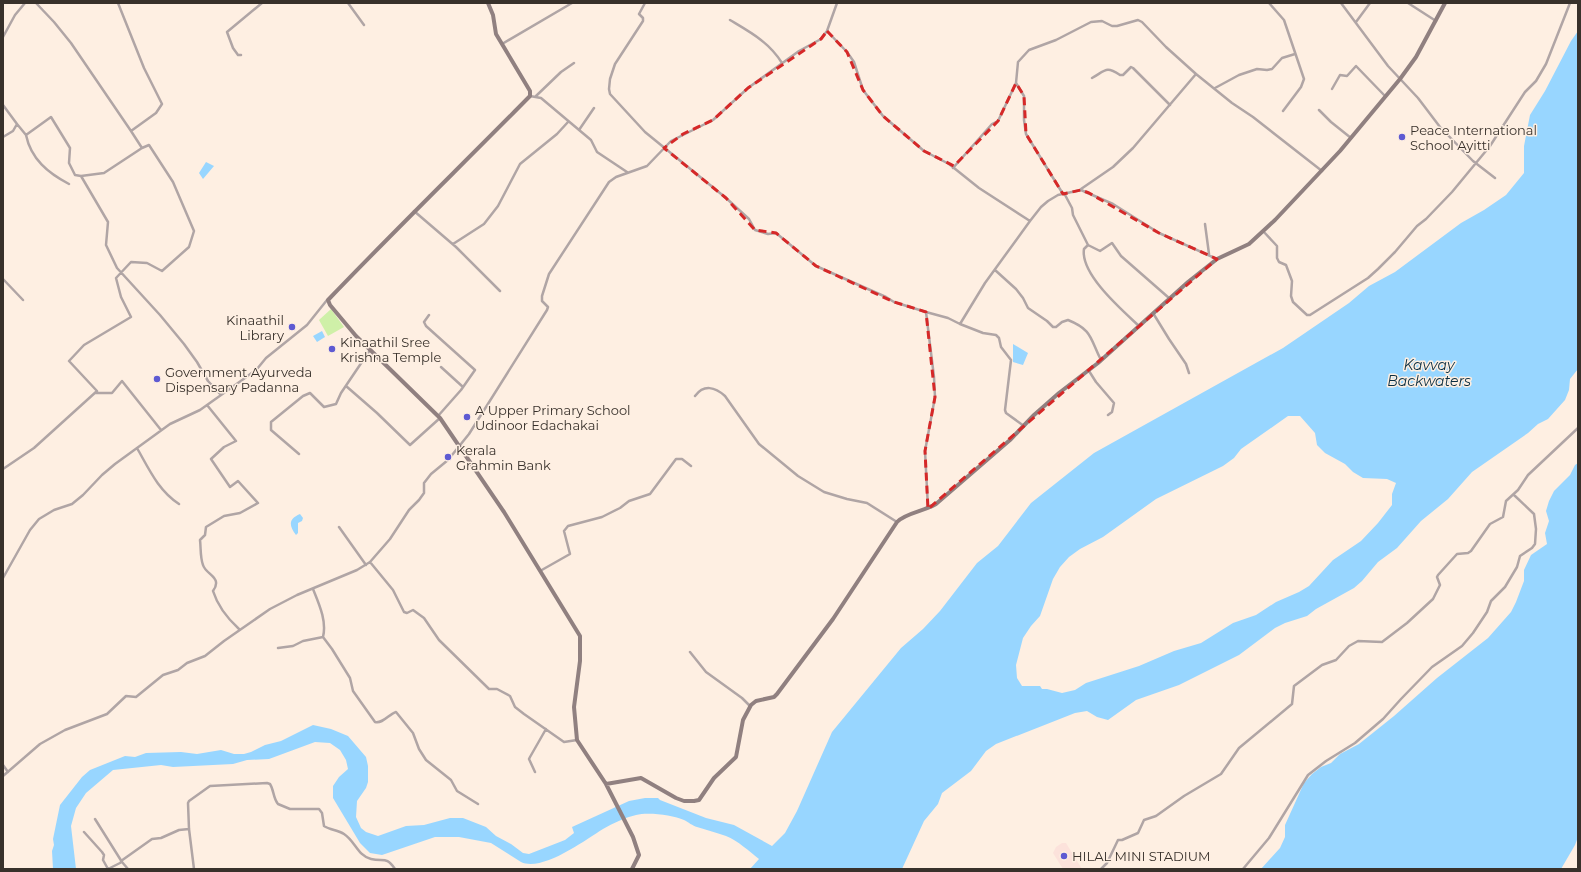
<svg xmlns="http://www.w3.org/2000/svg" width="1581" height="872" font-family="Montserrat,sans-serif">
  <style>
    .education { fill: #fce2db }
    .green { fill: #cff0a8 }
    .water { fill: #98d6ff; fill-rule: evenodd }
    .lines { fill: none; stroke-linecap: round; stroke-linejoin: round }
    .street { stroke: #b0a5a5; stroke-width: 2.5 }
    .secondary { stroke: #908080; stroke-width: 4 }
    .marked { fill: none; stroke: #d62828; stroke-width: 3; stroke-dasharray: 8 5; stroke-linejoin: round }
    .poi-dot { fill: #5e5ad2; stroke: #feefe2; stroke-width: 1.5 }
    .labels { text-anchor: middle; stroke-width: 3; stroke-linejoin: round; paint-order: stroke }
    .poi-label { font-size: 13px; fill: #38312b; stroke: #feefe2; text-anchor: start }
    .water-label { font-size: 14px; font-style: italic; fill: #0a2e42; stroke: #feefe2 }
  </style>
  <rect width="100%" height="100%" fill="#feefe2"/>
  <path class="education" d="M1062,843H1066L1082,869H1063L1053,853L1056,847Z"/>
  <path class="green" d="M331,309L344,327L328,336L319,320Z"/>
  <path class="water" d="M1578,31V369L1570,379L1569,390L1565,400L1548,419L1538,424L1528,433L1472,472L1448,499L1421,521L1397,548L1378,562L1362,581L1354,588L1316,609L1307,616L1285,623L1275,628L1239,655L1179,685L1136,700L1108,720L1097,717L1087,711L1075,713L996,744L986,751L971,771L942,793L938,804L924,821L902,869H750L759,859C749,851 738,841 726,836C717,833 707,830 697,827C693,826 688,822 684,820C673,815 648,812 636,815C624,818 613,823 603,829C584,841 542,872 521,862L491,843L459,837H435L382,855L370,853L360,843L333,798V786L339,777L348,769L346,760L340,750L330,743L315,742L269,759L247,760L233,764L173,767L161,765L113,770L86,793L76,808L71,826L76,869H53L52,851L54,845L53,839L60,805L82,777L90,770L125,756L135,757L146,753L181,752L197,754L221,750L234,754H244L251,752L265,745L281,741L313,725L331,729L348,736L366,757L368,766V782L366,788L357,801L356,817L361,828L366,832L378,836L406,826L424,825L450,818H463L486,827L496,836L511,844L523,853L529,854L565,840L574,833L572,827L629,801L645,798H658L660,800L706,818L734,825L772,846L785,833L797,811L832,732L901,648L923,629L940,611L977,563L998,546L1031,503L1094,453L1283,348L1349,303L1369,286L1395,272L1461,223L1484,210L1506,195L1524,173V146L1530,115L1545,91L1571,41ZM1288,416H1300L1315,433L1317,445L1325,453L1345,464L1353,472L1363,478L1387,479L1396,483L1392,494V505L1378,523L1361,541L1333,560L1309,586L1299,592L1276,602L1256,615L1233,623L1201,643L1174,651L1139,666L1086,683L1075,690L1062,693L1047,689H1042L1040,686H1022L1017,678L1016,665L1023,638L1031,626L1040,616L1053,579L1060,567L1069,557L1080,549L1103,537L1156,499L1223,466L1234,458L1241,449Z
    M206,162L214,166L203,179L199,173Z
    M322,331L325,337L317,342L313,336Z
    M1013,344L1028,353L1023,365L1013,362Z
    M1578,463V837L1575,845L1561,869H1261L1280,848L1285,837V825L1304,783L1312,774L1321,767L1331,763L1340,754L1359,744L1394,716L1437,678L1488,638L1511,612L1516,602L1524,581V570L1531,555L1547,544L1545,533L1549,521L1546,511L1549,501L1554,491L1570,475L1575,465Z
    M300,514L303,518L302,521L298,523V533L296,535C289,526 288,519 300,514Z"/>
  <g class="lines">
    <path class="street" d="M36,3L54,22L71,43L131,131
      M348,3L364,25
      M645,3L639,14L643,18V21L615,64L610,79L609,89L610,94L645,132L726,198L749,219L755,230L768,234L776,233L816,266L886,297L894,302L926,312
      M1269,3L1284,20L1304,79L1301,87L1283,111
      M1341,3L1388,66L1418,98L1440,127L1473,161L1495,178
      M1408,3L1436,21
      M730,20C750,32 769,42 782,63
      M1356,22L1370,3
      M827,31L847,52L854,62L863,90L883,116L924,151L949,164L979,188L1030,221L1041,207L1048,201L1058,195L1081,190L1113,204L1159,233L1217,259
      M3,37L15,15L25,3
      M502,44L572,3
      M241,55H238L233,48L227,32L262,3
      M1092,78C1106,70 1106,66 1120,75H1123L1131,67L1133,68L1170,105
      M1215,88L1239,75L1257,69L1267,70L1272,69L1282,58L1295,54
      M1332,89L1340,75L1347,76L1356,66L1385,96
      M530,96L541,98L591,140L597,152L627,172
      M536,96L561,72L574,63
      M3,105L17,124L13,131L3,137
      M1319,110L1331,122L1351,138
      M17,124L26,135L51,117L70,148L69,163L75,175L81,176L104,173L142,148L131,131L156,113L162,104L144,68L118,3
      M579,130L594,108
      M26,135C31,159 48,173 69,184
      M953,168L992,124L998,121L1016,83
      M81,176L108,222L106,245L117,268L160,315L184,344L197,362L208,381L221,395
      M1081,189L1113,167L1133,148L1196,74L1232,103L1253,117L1322,171
      M1064,193L1072,208L1073,215L1088,245
      M1063,194L1026,134L1024,120V96L1016,83L1018,62L1029,50L1056,40L1091,22L1102,21L1112,26H1117L1138,20L1142,22L1166,47L1196,74
      M414,211L456,247L500,291
      M1205,224L1209,254
      M1263,231L1277,246V258L1279,262L1286,265L1292,281L1291,296L1293,302L1307,315H1310L1368,278L1378,269L1395,252L1417,226L1426,219L1452,192L1490,146L1525,92L1536,81L1546,64L1570,3
      M453,244L484,224L498,206L520,164L557,134L568,122
      M995,270L1016,289L1023,298L1028,308L1047,321L1053,327H1056L1062,322L1068,320C1093,330 1090,339 1101,360
      M3,279L23,300
      M1153,313L1169,339L1186,364L1189,373
      M429,315L424,322L426,326L475,370L461,390L438,416
      M960,324L983,333L996,335L999,338L1001,347L1011,360L1005,410L1006,413L1024,426
      M1139,326C1122,310 1080,274 1084,249L1088,245L1100,251L1112,243L1121,256L1169,298
      M441,367L463,387
      M1089,371L1096,382L1114,403L1112,412L1108,415
      M346,386L377,413L410,445L440,418
      M95,393H112L122,381L161,430
      M695,396C704,384 715,387 725,396L759,444L798,476L824,492L847,499L867,503L897,522
      M207,405L236,441L224,447L211,459L230,487L238,481L258,503L240,513L224,516L206,527L205,535L200,540C201,548 200,557 203,565C206,575 223,577 213,591C218,607 227,618 239,629
      M137,448C149,469 158,490 179,504
      M299,454L271,430V422L303,396L310,393L324,407L336,404L341,393L370,350
      M3,469L34,448L97,391L69,361L84,345L131,317L121,297L116,278L131,262L147,263L162,271L189,247L194,231L173,182L149,145L142,148
      M928,508L925,451L935,397L934,377L926,312L948,318L960,324L985,283L1030,221
      M339,527L366,565
      M370,562L393,590L404,612L407,613L413,610L424,618L439,640L489,689H497L510,696L515,707L524,714L564,742L577,740
      M540,571L570,554L564,531L568,526L602,517L620,508L629,501L650,494L676,459H682L691,466
      M3,578L30,530L39,519L54,510L72,504L83,495L102,475L115,464L170,424L200,410L245,378L257,369L266,358L307,325L327,300
      M323,637L332,649L350,678L353,691L375,722C383,724 389,714 396,712L413,733L419,749L426,760L451,780L457,791L478,804
      M278,648L293,646L303,641L323,637C327,621 319,604 313,589
      M690,652L706,672L742,698L750,706
      M3,765L8,772
      M535,772L529,759L530,757L546,729
      M3,776L40,744L65,730L107,714L126,696L136,697L163,675L178,670L187,663L205,656L224,641L270,609L297,595L357,570L370,562L390,539L409,510L419,500L424,493V483L431,474L448,460L469,434L547,310L548,307L542,301V296L549,274L609,182L616,177L647,166L671,141L713,120L748,88L799,51L821,39L827,31L837,3
      M95,819L122,862
      M84,832L102,852L104,855L103,860L108,869
      M121,861L152,839L161,838L179,830L189,829
      M108,869L122,862L128,869
      M194,869L189,829L188,803L189,801L210,786L267,783L270,784C274,790 273,798 278,804L290,809H319L322,813L324,826C330,830 338,830 344,834C355,841 358,856 371,859C384,862 386,856 395,869
      M1101,869L1107,863L1118,840H1122L1138,833L1144,820L1156,816L1184,796L1221,774L1239,748L1292,704L1294,686L1322,665L1336,660L1349,646L1358,641L1382,642L1407,623L1433,599L1440,585L1437,577L1438,575L1457,554L1468,553L1471,551L1490,524L1503,517L1506,501L1518,490L1528,475L1578,428
      M1243,869L1269,838L1308,775L1326,761L1355,743L1383,719L1401,699L1432,667L1462,646L1473,633L1487,612L1491,601L1505,587L1517,567L1520,556L1532,548L1535,544L1536,529L1534,514L1514,495"/>
    <path class="secondary" d="M488,3L493,15L496,34L530,91V96C463,164 394,231 328,300L330,305L356,336L440,418L504,512L580,636V661L574,707L577,740L606,784L633,837L639,855L632,869
      M606,784L641,778L676,798L684,801H694L699,800L714,778L736,757L743,720L751,705L756,701L774,697L777,694L833,619L897,522C905,513 925,511 936,504L1010,440L1034,415L1059,393L1098,363L1188,282L1217,259L1249,244L1275,220L1340,151L1400,79L1416,57L1445,3"/>
  </g>
  <path class="marked" d="M827,31L847,52L863,90L883,116L924,151L954,166L998,121L1016,83L1024,96L1026,134L1063,194L1081,190L1089,193L1159,233L1217,259L928,509L925,451L935,397L926,312L894,302L816,266L776,233L755,230L726,198L664,148L683,134L713,120L748,88L821,39Z"/>
  <g class="poi-dot">
    <circle cx="1402" cy="137" r="4"/>
    <circle cx="292" cy="327" r="4"/>
    <circle cx="332" cy="349" r="4"/>
    <circle cx="157" cy="379" r="4"/>
    <circle cx="467" cy="417" r="4"/>
    <circle cx="448" cy="457" r="4"/>
    <circle cx="1064" cy="856" r="4"/>
  </g>
  <g class="labels">
    <g class="poi-label">
      <text x="1410" y="135">Peace International<tspan x="1410" dy="15">School Ayitti</tspan></text>
      <text x="284" y="325" text-anchor="end">Kinaathil<tspan x="284" dy="15">Library</tspan></text>
      <text x="340" y="347">Kinaathil Sree<tspan x="340" dy="15">Krishna Temple</tspan></text>
      <text x="165" y="377">Government Ayurveda<tspan x="165" dy="15">Dispensary Padanna</tspan></text>
      <text x="475" y="415">A Upper Primary School<tspan x="475" dy="15">Udinoor Edachakai</tspan></text>
      <text x="456" y="455">Kerala<tspan x="456" dy="15">Grahmin Bank</tspan></text>
      <text x="1072" y="861">HILAL MINI STADIUM</text>
    </g>
    <g class="water-label">
      <text x="1429" y="370">Kavvay<tspan x="1429" dy="16">Backwaters</tspan></text>
    </g>
  </g>
  <rect width="1581" height="872" fill="none" stroke="#38312b" stroke-width="8"/>
</svg>
